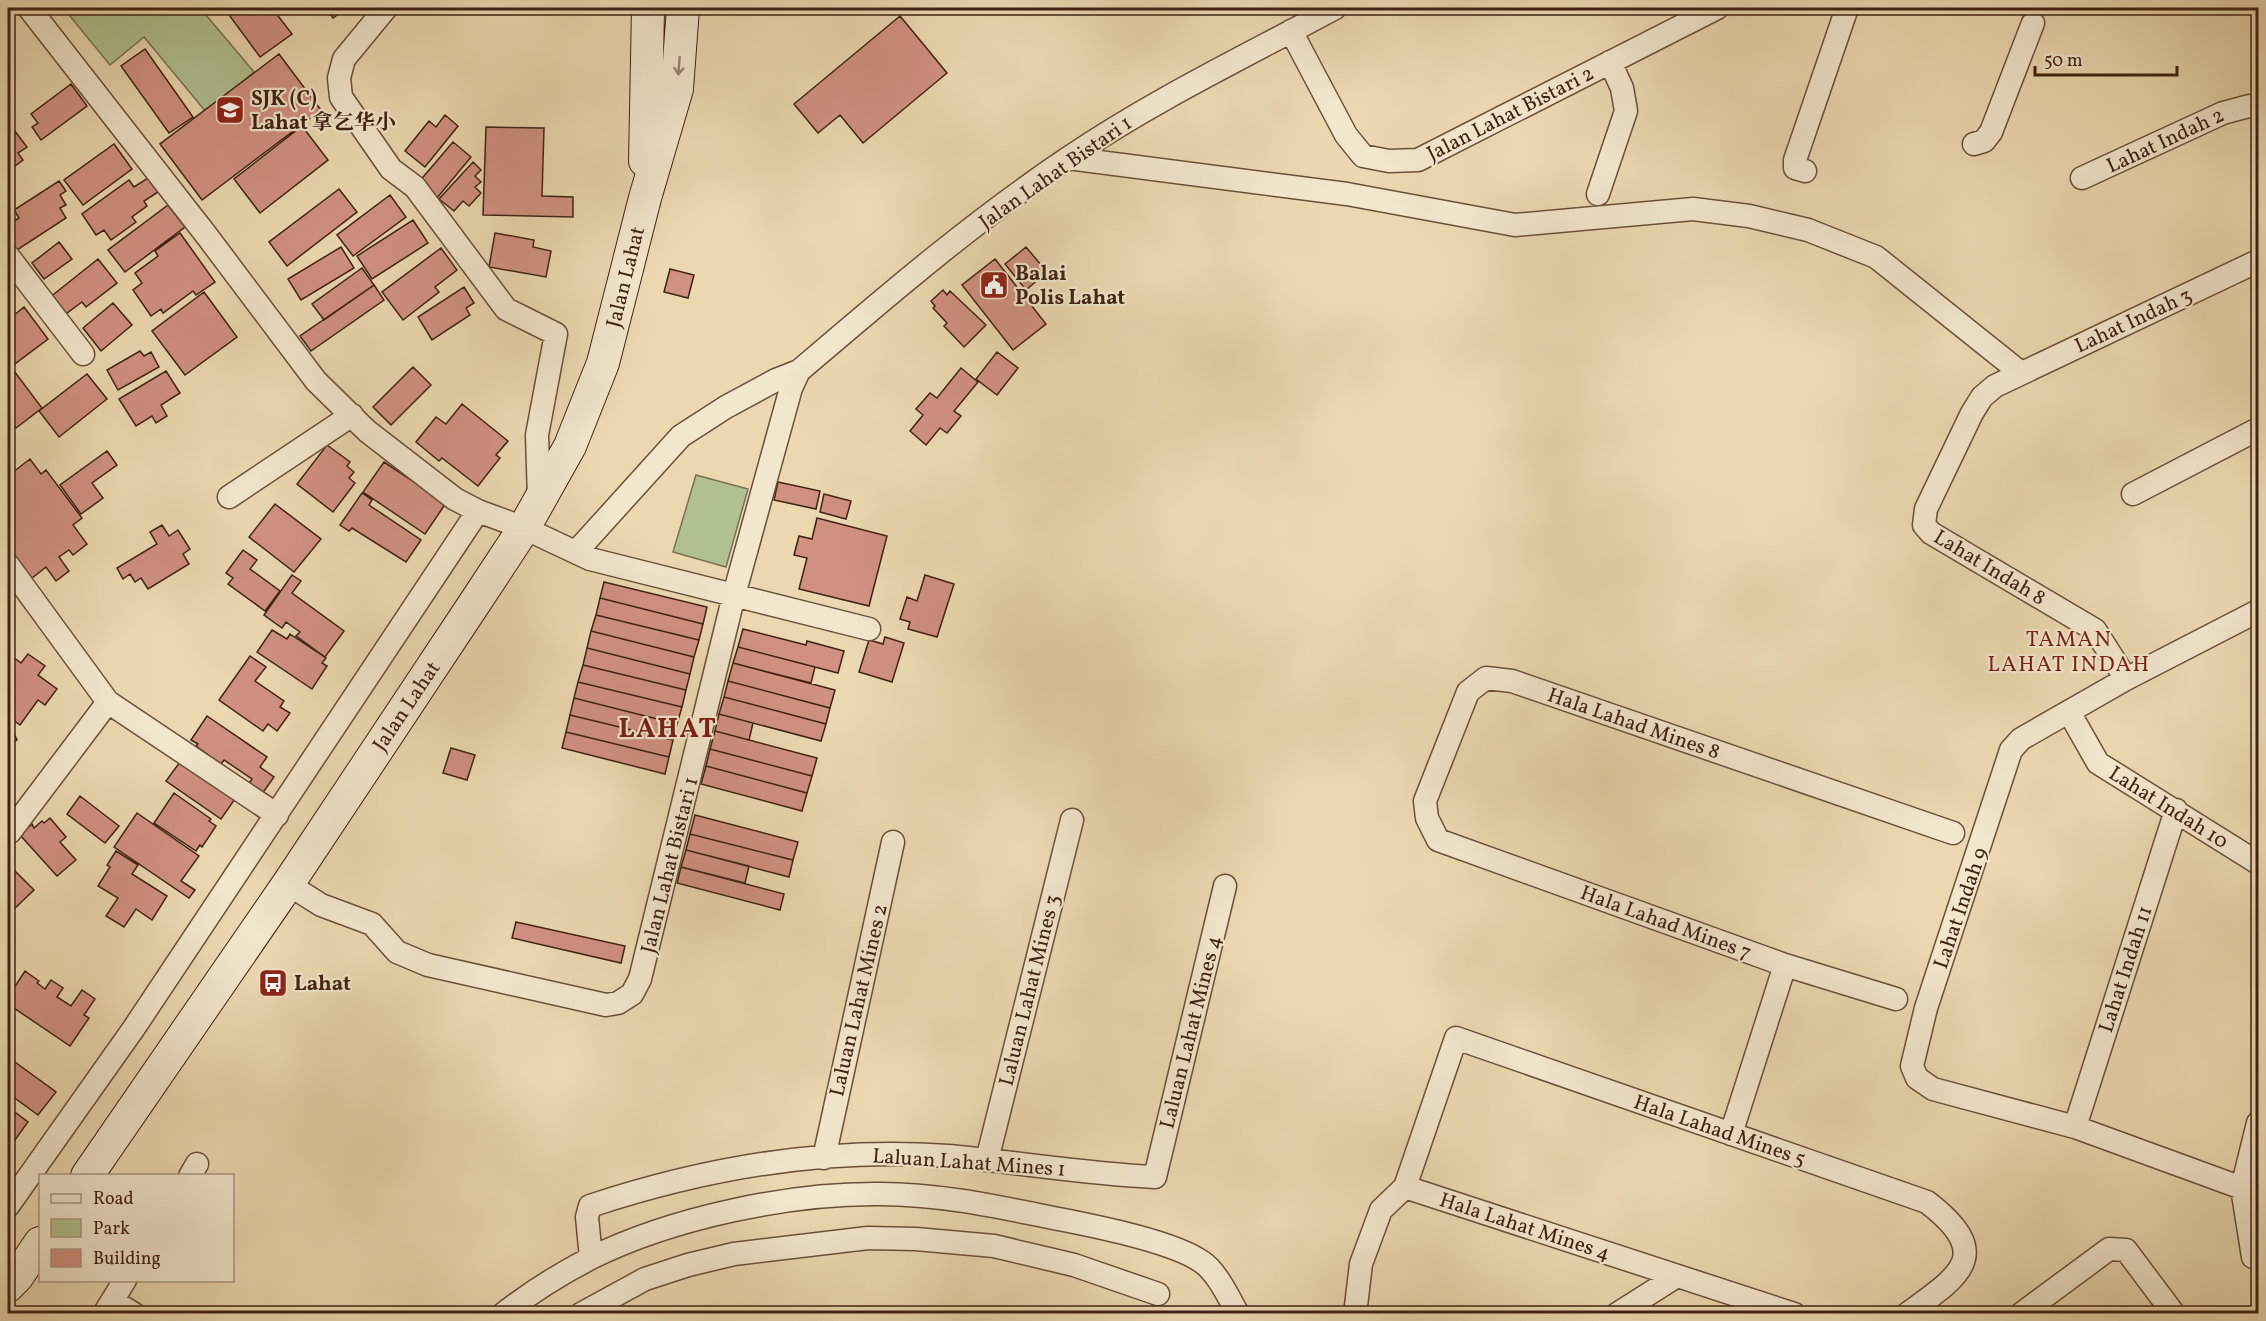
<svg xmlns="http://www.w3.org/2000/svg" width="2266" height="1321" font-family="Vollkorn,'Noto Serif SC',serif">
  <style>
    .green { fill: #b1c091; stroke: #787152; stroke-width: 1.5 }
    .building { fill: #d19181; stroke: #3f2213; stroke-width: 1.5 }
    .lines { fill: none; stroke-linecap: round; stroke-linejoin: round }
    .minor-casing { stroke: #6a503a; stroke-width: 25 }
    .secondary-casing { stroke: #3f2213; stroke-width: 34 }
    .minor { stroke: #f2e6cc; stroke-width: 22 }
    .secondary { stroke: #f2e6cc; stroke-width: 32 }
    .oneway { stroke: #988470 }
    .labels { text-anchor: middle; stroke-width: 4.5; stroke-linejoin: round; paint-order: stroke }
    .poi-label { font-size: 21px; font-weight: bold; fill: #3f2213; stroke: #f2e6cc; text-anchor: start }
    .street-label { font-size: 21px; fill: #3f2213; stroke: #f2e6cc }
    .neighbourhood-label { font-size: 22px; letter-spacing: 1.5px; fill: #7a1f14; stroke: #f2e6cc }
    .district-label { font-size: 27px; font-weight: bold; letter-spacing: 1.5px; fill: #7a1f14; stroke: #f2e6cc }
  </style>
  <rect width="100%" height="100%" fill="#ebd8b1"/>
  <filter id="stains"><feTurbulence type="fractalNoise" baseFrequency=".00333" numOctaves="4"/><feColorMatrix values="0 0 0 0 .2 0 0 0 0 .09 0 0 0 0 .02 0 0 0 .5 -.17"/></filter>
  <radialGradient id="worn" r=".72"><stop offset=".6" stop-color="#630" stop-opacity="0"/><stop offset="1" stop-color="#630" stop-opacity=".3"/></radialGradient>
  <path class="green" d="M67,8H200L254,72L206,112L144,37L110,65L65,10Z
    M696,475L748,489L726,567L673,552Z"/>
  <path class="building" d="M224,8H272L292,34L260,57Z
    M326,8H347L333,18Z
    M900,16L947,73L863,143L840,115L818,133L794,104Z
    M145,49L193,117L169,133L121,66Z
    M279,54L321,110L202,200L160,144Z
    M71,84L87,106L41,140L32,127L38,123L31,114Z
    M445,115L458,126L425,167L405,151L429,121L436,127Z
    M8,122L27,147L18,153L23,160L8,171Z
    M302,126L328,160L260,213L234,179Z
    M486,127L544,128L542,196L573,197V217L483,215Z
    M453,142L471,157L437,198L418,183Z
    M114,144L132,169L83,205L64,180Z
    M473,162L481,170L475,176L481,182L475,187L481,193L469,206L463,201L454,211L439,199Z
    M148,178L158,192L144,201L147,206L132,217L136,222L111,240L104,230L96,235L82,214L129,180L134,187Z
    M59,181L66,191L60,195L66,205L60,208L66,218L14,252L8,241V225L19,218L14,210Z
    M339,189L357,212L287,266L269,242Z
    M390,195L406,217L353,256L337,235Z
    M168,205L185,227L125,272L108,250Z
    M413,220L428,243L372,279L357,256Z
    M180,233L215,282L196,295L193,291L163,313L161,309L151,316L133,290L142,283L135,273L158,256L155,251Z
    M495,233L534,240L533,247L551,251L546,277L489,267Z
    M59,242L72,259L44,279L32,263Z
    M341,247L354,268L301,300L288,279Z
    M1026,247L1047,272L1026,290L1005,264Z
    M441,248L457,270L435,287L439,292L403,320L382,292Z
    M98,259L117,283L86,307L82,302L63,316L49,298Z
    M995,259L1046,324L1013,350L962,285Z
    M362,268L374,285L324,320L312,304Z
    M670,269L694,275L688,298L664,292Z
    M374,285L384,300L311,351L300,336Z
    M464,287L474,303L466,308L470,315L432,340L418,317Z
    M943,290L947,295L950,291L986,325L964,347L944,326L947,323L933,308L935,306L931,301Z
    M204,292L237,337L185,375L152,331Z
    M113,303L132,325L101,351L83,328Z
    M24,307L48,339L11,367L42,408L16,428L8,417V320Z
    M140,351L144,356L151,352L159,367L118,390L107,370Z
    M997,352L1018,368L997,395L976,379Z
    M413,367L431,385L391,425L373,407Z
    M961,368L978,382L954,411L961,416L947,433L940,428L926,445L910,431L923,415L916,409L930,393L937,398Z
    M166,371L180,393L161,405L167,416L156,423L152,416L136,426L119,399Z
    M87,374L107,399L59,437L39,411Z
    M462,404L508,441L496,455L500,458L478,486L442,458L439,461L416,442L436,417L446,424Z
    M327,445L350,462L347,466L354,472L349,478L355,483L333,512L297,484Z
    M107,451L117,465L92,483L103,498L81,514L60,485Z
    M30,459L41,474L46,470L82,518L73,525L87,544L73,555L69,550L59,557L69,571L56,581L46,567L32,578L8,558V476Z
    M384,462L446,503L425,534L363,492Z
    M778,482L820,491L816,509L774,500Z
    M362,493L372,500L369,505L421,540L406,562L352,528L349,531L340,525Z
    M824,494L851,501L846,519L820,512Z
    M275,504L321,539L294,572L249,537Z
    M817,518L887,536L869,606L799,589L807,558L794,555L799,536L812,539Z
    M162,525L169,536L178,530L190,549L183,554L189,564L148,589L141,578L135,582L130,574L123,579L117,568L157,544L150,532Z
    M243,550L257,560L250,569L280,591L265,611L228,584L233,578L226,573Z
    M292,575L301,581L292,593L344,631L325,657L296,636L300,632L286,622L282,628L264,615Z
    M925,575L954,584L937,637L908,629L910,622L900,619L907,597L917,601Z
    M604,582L707,607L703,624L600,598Z
    M600,598L703,624L699,640L596,615Z
    M596,615L699,640L694,657L591,631Z
    M743,629L806,645L807,641L844,651L838,673L738,647Z
    M272,630L287,639L290,634L326,658L322,663L327,666L312,689L257,652Z
    M591,631L694,657L690,674L587,648Z
    M885,637L904,643L892,682L859,672L869,640L883,644Z
    M738,647L815,667L811,683L733,663Z
    M587,648L690,674L686,690L583,665Z
    M28,654L45,666L38,675L57,689L45,705L38,700L20,725L8,716V664L13,657L21,663Z
    M250,656L266,667L255,681L284,701L280,707L290,713L277,731L268,724L263,731L219,700Z
    M733,663L835,690L830,708L728,681Z
    M583,665L686,690L682,707L578,682Z
    M728,681L830,708L826,724L724,697Z
    M578,682L682,707L677,724L574,698Z
    M724,697L826,724L821,741L719,714Z
    M574,698L677,724L673,740L570,715Z
    M719,714L753,723L749,740L715,731Z
    M570,715L673,740L669,757L566,732Z
    M207,716L267,757L260,767L274,777L262,794L248,785L252,779L224,760L221,764L196,746L198,744L191,740Z
    M8,721L17,740L8,745Z
    M715,731L817,758L812,776L710,749Z
    M566,732L669,757L665,774L562,748Z
    M451,748L475,755L467,780L443,773Z
    M710,749L812,776L807,793L706,766Z
    M183,758L237,796L221,819L166,781Z
    M706,766L807,793L802,811L701,784Z
    M174,793L211,819L209,821L216,826L202,847L200,845L196,851L154,823Z
    M80,796L119,826L105,843L67,814Z
    M137,813L199,856L181,881L195,890L189,898L114,847Z
    M695,815L798,842L793,860L690,834Z
    M50,818L66,837L60,842L76,860L57,876L20,835L32,824L34,828L42,821L44,823Z
    M690,834L793,860L789,877L686,850Z
    M686,850L749,866L745,883L681,867Z
    M116,851L138,865L132,874L167,896L152,920L136,909L124,927L106,916L118,898L98,886L110,867L107,865Z
    M8,864L34,890L13,910L8,904V898L11,895L8,891Z
    M681,867L784,894L780,910L677,883Z
    M516,922L625,946L621,963L512,938Z
    M25,971L39,981L37,983L45,989L51,980L63,988L57,997L71,1006L82,990L95,999L84,1015L89,1018L70,1046L8,1004V997Z
    M8,1057L56,1092L38,1115L8,1093Z
    M8,1107L28,1122L12,1144L8,1140Z"/>
  <g class="lines">
    <g class="minor-casing">
      <path id="minor" d="M29,8L207,236L316,381L367,431L455,499L478,511L524,528L590,559L869,629
        M386,8L344,59L339,78L341,97L391,169L415,187L506,309L556,334L537,435L539,499
        M1291,31L1346,135L1363,156L1389,161L1418,160L1717,8
        M1974,144L1984,141L1991,132L2033,23
        M1068,158L1347,194L1515,225L1693,209L1749,216L1808,230L1876,257L2021,373
        M1805,171L1795,168V160L1847,8
        M2082,178L2223,113L2249,106L2258,108
        M1598,194L1626,111L1622,88L1610,62
        M8,256L83,354
        M2133,494L2258,429
        M229,497L352,415
        M576,552L681,436L726,407L776,380L799,371C887,296 974,221 1070,157C1154,100 1246,56 1335,8
        M8,565L108,702L277,815
        M2126,679L2095,630L1931,533L1924,525L1926,509L1972,413L1982,397L1995,386L2258,261
        M2069,712L2098,763L2258,863
        M10,832L108,702
        M288,884L321,905L372,924L397,952L428,965L606,1005L618,1003L632,994L640,979L734,595L791,388L799,371
        M1896,999L1785,965L1438,840L1427,818L1425,801L1468,692L1486,678L1512,681L1953,833
        M2075,1127L2176,810
        M1731,1134L1785,965
        M824,1158L893,842
        M987,1160L1072,820
        M190,1176L197,1164
        M2242,1188L2075,1127L1933,1089L1917,1078L1912,1066L1926,1008L2011,750L2021,739L2126,679L2258,611
        M8,1206L134,1028L478,511
        M2253,1257L2242,1188L2258,1123
        M591,1258L587,1217L590,1206C705,1168 827,1147 948,1156C1017,1162 1086,1174 1155,1177L1225,886
        M113,1301L134,1314
        M104,1314L125,1280
        M503,1314C530,1293 560,1274 591,1258C672,1218 789,1193 880,1194C942,1194 1003,1208 1064,1220C1099,1227 1174,1242 1202,1262C1217,1272 1229,1298 1238,1314
        M581,1314L645,1279L688,1265L734,1254L868,1238L916,1239L994,1246L1074,1265L1158,1294
        M1355,1314L1361,1264L1381,1210L1405,1187
        M1617,1314L1677,1276
        M1794,1314L1405,1187L1456,1038L1927,1202C1996,1255 1959,1276 1907,1314
        M2021,1314L2109,1249L2126,1250L2174,1314"/>
    </g>
    <g class="secondary-casing">
      <path id="secondary" d="M645,161L648,8
        M87,1176L288,884L474,604L524,528L570,446L603,363L645,198L677,89L683,8
        M8,1286L17,1277L40,1243"/>
    </g>
    <use href="#minor" class="minor"/>
    <use href="#secondary" class="secondary"/>
  </g>
  <defs><path id="oneway-shaft" d="M-6 0H5M1.5-3L5.5 0L1.5 3" fill="none" stroke-width="1.6" stroke-linecap="round" stroke-linejoin="round" transform="scale(1.5)"/></defs>
  <use class="oneway" href="#oneway-shaft" transform="translate(679 66) rotate(94)"/>
  <defs>
    <g id="school-square" transform="scale(1.5)"><rect x="-9" y="-9" width="18" height="18" rx="4" fill="#8f2418" stroke="#f2e6cc"/><path d="M0-5L7-2L0 1L-7-2ZM-4 1L0 2.5L4 1V4Q0 6-4 4Z" fill="#fff"/></g>
    <g id="civic-square" transform="scale(1.5)"><rect x="-9" y="-9" width="18" height="18" rx="4" fill="#8f2418" stroke="#f2e6cc"/><path d="M-.6-6.5H3V-4.5H.6V-3L4-1V1h2V6H-6V1h2V-1L-.6-3ZM-1.2 2.5V6h2.4V2.5Z" fill="#fff"/></g>
    <g id="bus-square" transform="scale(1.5)"><rect x="-9" y="-9" width="18" height="18" rx="4" fill="#8f2418" stroke="#f2e6cc"/><path d="M-5-6H5V4H4V6H2V4H-2V6H-4V4H-5ZM-3.5-4V0h7V-4ZM-3.5 1.2v1.5H-2V1.2ZM2 1.2v1.5H3.5V1.2Z" fill="#fff"/></g>
  </defs>
  <g fill-rule="evenodd">
    <use href="#school-square" x="230" y="110"/>
    <use href="#civic-square" x="994" y="285"/>
    <use href="#bus-square" x="273" y="983"/>
  </g>
  <g class="labels">
    <g class="poi-label">
      <text x="251" y="105">SJK (C)<tspan x="251" dy="24">Lahat 拿乞华小</tspan></text>
      <text x="1015" y="280">Balai<tspan x="1015" dy="24">Polis Lahat</tspan></text>
      <text x="294" y="990">Lahat</text>
    </g>
    <g class="street-label">
      <text transform="translate(1510 113) rotate(-27)" y="7">Jalan Lahat Bistari 2</text>
      <text transform="translate(2165 140) rotate(-25)" y="7">Lahat Indah 2</text>
      <text transform="translate(1055 172) rotate(-35)" y="7">Jalan Lahat Bistari 1</text>
      <text transform="translate(625 277) rotate(-76)" y="7">Jalan Lahat</text>
      <text transform="translate(2133 320) rotate(-25)" y="7">Lahat Indah 3</text>
      <text transform="translate(1990 567) rotate(31)" y="7">Lahat Indah 8</text>
      <text transform="translate(406 706) rotate(-56)" y="7">Jalan Lahat</text>
      <text transform="translate(1634 723) rotate(19)" y="7">Hala Lahad Mines 8</text>
      <text transform="translate(2169 807) rotate(32)" y="7">Lahat Indah 10</text>
      <text transform="translate(669 865) rotate(-76)" y="7">Jalan Lahat Bistari 1</text>
      <text transform="translate(1960 908) rotate(-71)" y="7">Lahat Indah 9</text>
      <text transform="translate(1666 922) rotate(20)" y="7">Hala Lahad Mines 7</text>
      <text transform="translate(2125 969) rotate(-72)" y="7">Lahat Indah 11</text>
      <text transform="translate(1029 990) rotate(-76)" y="7">Laluan Lahat Mines 3</text>
      <text transform="translate(858 1000) rotate(-77)" y="7">Laluan Lahat Mines 2</text>
      <text transform="translate(1190 1032) rotate(-76)" y="7">Laluan Lahat Mines 4</text>
      <text transform="translate(1720 1130) rotate(19)" y="7">Hala Lahad Mines 5</text>
      <text transform="translate(969 1162) rotate(4)" y="7">Laluan Lahat Mines 1</text>
      <text transform="translate(1525 1226) rotate(18)" y="7">Hala Lahat Mines 4</text>
    </g>
    <g class="neighbourhood-label">
      <text x="2069" y="646">TAMAN<tspan x="2069" dy="25">LAHAT INDAH</tspan></text>
    </g>
    <g class="district-label">
      <text x="668" y="737">LAHAT</text>
    </g>
  </g>
  <rect width="2266" height="1321" fill="none" stroke="#ebd8b1" stroke-width="30"/>
  <rect x="9" y="9" width="2248" height="1303" fill="none" stroke="#3f2213" stroke-width="3"/>
  <rect x="15" y="15" width="2236" height="1291" fill="none" stroke="#3f2213" stroke-width="1.5"/>
  <rect x="39" y="1174" width="195" height="108" fill="#f2e6cc" stroke="#aa9882" stroke-width="1.5"/>
  <rect x="51" y="1194" width="30" height="9" fill="#f2e6cc" stroke="#aa9882" stroke-width="1.5"/>
  <text x="93" y="1204" font-size="18" fill="#3f2213">Road</text>
  <rect x="51" y="1219" width="30" height="18" fill="#b1c091" stroke="#aa9882" stroke-width="1.5"/>
  <text x="93" y="1234" font-size="18" fill="#3f2213">Park</text>
  <rect x="51" y="1249" width="30" height="18" fill="#d19181" stroke="#aa9882" stroke-width="1.5"/>
  <text x="93" y="1264" font-size="18" fill="#3f2213">Building</text>
  <path d="M2035 66v9h142v-9" fill="none" stroke="#3f2213" stroke-width="3"/>
  <text x="2044" y="66" font-size="18" fill="#3f2213" stroke="#f2e6cc" stroke-width="4.5" paint-order="stroke">50 m</text>
  <rect width="100%" height="100%" filter="url(#stains)"/>
  <rect width="100%" height="100%" fill="url(#worn)"/>
</svg>
